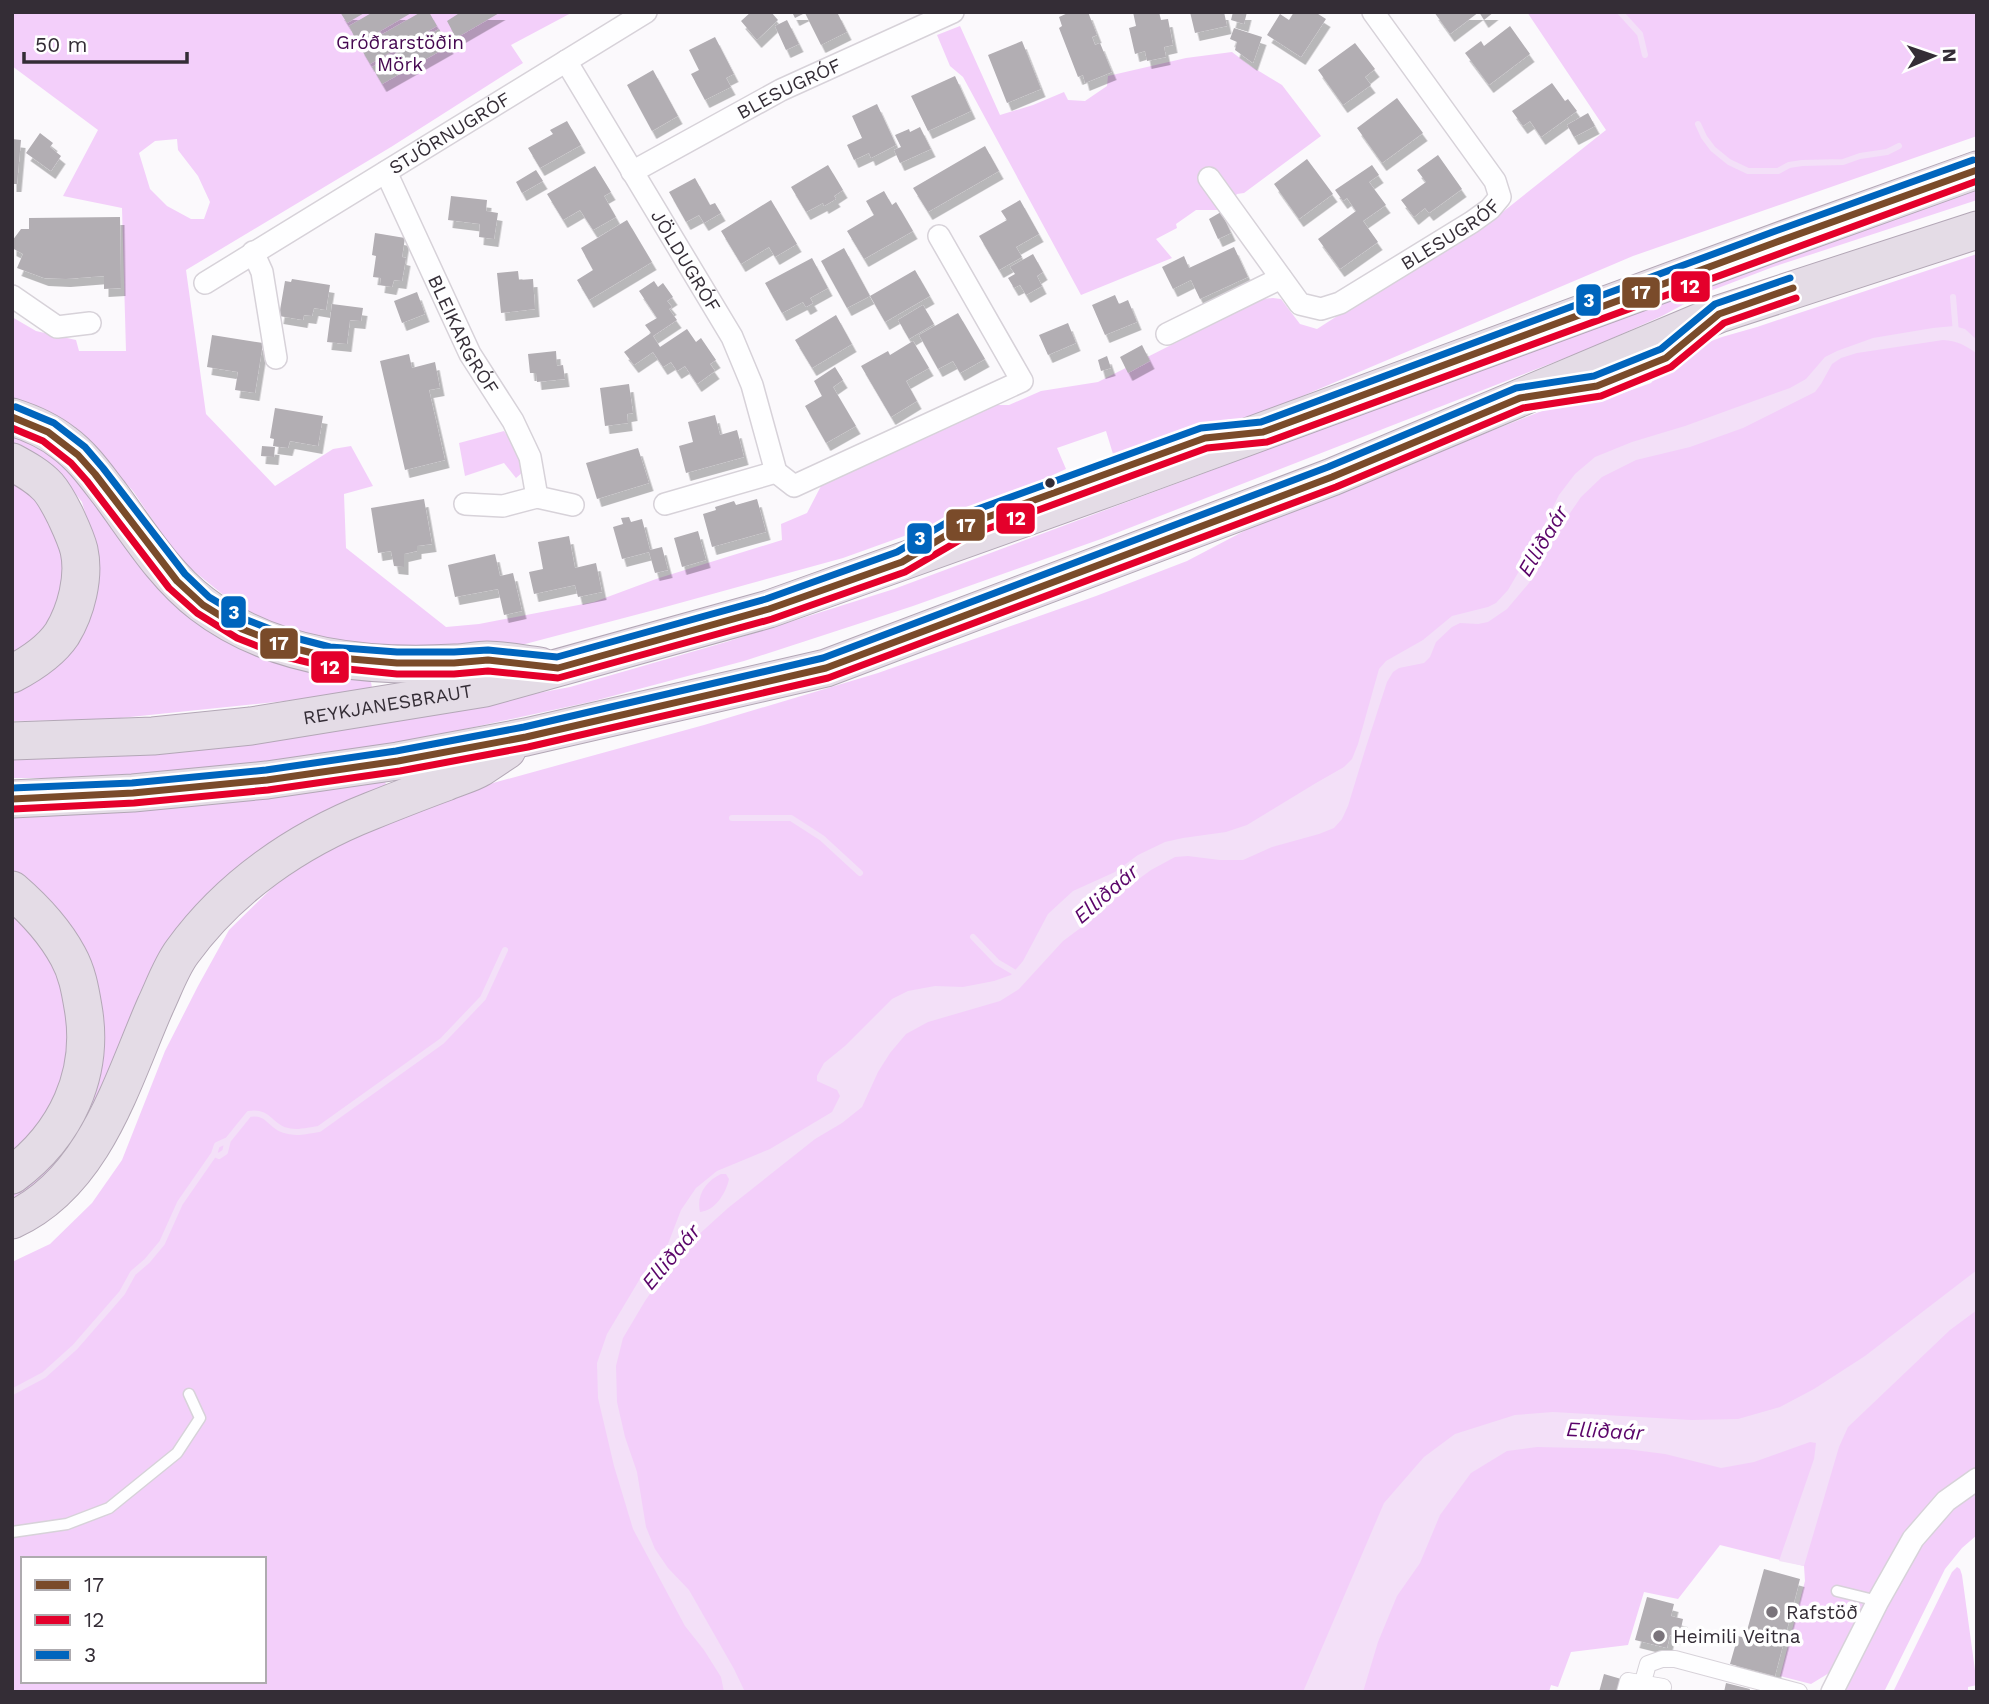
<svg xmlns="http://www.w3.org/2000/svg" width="1989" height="1704" font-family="'Work Sans',sans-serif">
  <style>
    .green { fill: #f3cffa; fill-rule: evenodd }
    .water { fill: #f3e0f8; fill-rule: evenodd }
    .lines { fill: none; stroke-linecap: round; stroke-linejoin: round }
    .stream { stroke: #f3e0f8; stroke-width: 6 }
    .building { fill: #b2aeb3; filter: url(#shadow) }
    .service-casing { stroke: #d7d2d9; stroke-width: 13 }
    .pedestrian-casing { stroke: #d7d2d9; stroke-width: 18 }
    .minor-casing { stroke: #d7d2d9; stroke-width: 24 }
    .trunk-casing { stroke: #b3a7b6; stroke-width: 39 }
    .service { stroke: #fefeff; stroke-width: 10 }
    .pedestrian { stroke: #fefeff; stroke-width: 16 }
    .minor { stroke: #fefeff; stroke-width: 21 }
    .trunk { stroke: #e4dce6; stroke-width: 37 }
    .bus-1-casing { stroke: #fff; stroke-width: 12 }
    .bus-2-casing { stroke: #fff; stroke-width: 12 }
    .bus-3-casing { stroke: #fff; stroke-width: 12 }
    .bus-1 { stroke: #7a4b2a; stroke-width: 7 }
    .bus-2 { stroke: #e4002b; stroke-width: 7 }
    .bus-3 { stroke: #0065bd; stroke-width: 7 }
    .bus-dot { fill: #342d36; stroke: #fff; stroke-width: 2.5 }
    .poi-dot { fill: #7a747b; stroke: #fff; stroke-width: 2.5 }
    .labels { text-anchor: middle; stroke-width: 7; stroke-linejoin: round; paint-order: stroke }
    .park-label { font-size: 19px; fill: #450750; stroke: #fff }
    .street-label { font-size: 19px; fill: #342d36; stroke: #fff }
    .poi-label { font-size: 19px; fill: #342d36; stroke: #fff; text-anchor: start }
    .water-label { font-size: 21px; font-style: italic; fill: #5a0469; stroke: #fff }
    .line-badge { stroke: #fff; stroke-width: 2.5 }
    .badge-label { font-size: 19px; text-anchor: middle; font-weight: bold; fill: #fff }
  </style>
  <defs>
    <filter id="shadow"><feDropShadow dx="4.5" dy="8" stdDeviation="0" flood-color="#0004"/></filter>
  </defs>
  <rect width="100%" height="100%" fill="#fbf9fc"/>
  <path class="green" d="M12,12H573L511,45L523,63L391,147L186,270L206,414L275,486L333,449L351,446L373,486L344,494L346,548L446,627L479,624L594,602L656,579L782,540L781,524L807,513L821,486L997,405H1009L1041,391L1098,382L1262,299L1273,298L1281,299L1300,324L1317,329L1476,227L1504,211L1606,130L1527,12H1977V136L1633,256L1248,419H1230L1113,454L1106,431L1057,448L1066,469L971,512L843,558L658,609L498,651L382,652L293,633L237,606L179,559L133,491L75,427L12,399V317L36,331L76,340L79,351H126L122,208L63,196L98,130L12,66ZM177,139L178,150L198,176L210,202L204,219H191L167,206L150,189L139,153L155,141Z
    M960,26L1000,115L1033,105L1064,92L1068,100L1085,101L1107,86L1108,76L1186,58L1232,52L1249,65L1282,85L1321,136L1244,193L1237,194L1224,210H1196L1176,224L1177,228L1156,239L1172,258L1081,295L963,77L950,66L937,35Z
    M1977,186V200L1773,267L1705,293L1662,316L1588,349L1101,539L913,606L744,661L590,702L377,748L264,762L94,778H12V756L381,723L570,687L726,642L894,589L1301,437L1855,225Z
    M1977,254V1469L1942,1491L1900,1540L1834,1670L1811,1684L1780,1676L1805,1581L1804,1566L1720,1545L1678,1599L1644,1592L1628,1645L1571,1652L1558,1687L1551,1685L1549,1692H12V1262L50,1244L92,1203L122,1160L165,1051L198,986L229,930L274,886L340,841L475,788L704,725L878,673L1096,596L1187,561L1267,519L1552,407L1620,394L1651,383L1666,365L1690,349L1722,337L1757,327ZM23,1559H264V1681H23Z
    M504,431L520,454L524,471L516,478L504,463L465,476L459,443Z
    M12,432L25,435L69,467L141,559L370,676L372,688L324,697L101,720L12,721V684L96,550L82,502L61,476L27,449L12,445Z
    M12,477L18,479L66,534L61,618L12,663Z
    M385,781L388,793L254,855L75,1154L12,1204V1184L94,1021L12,881V815Z
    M12,906L66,977L75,1024L60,1114L12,1163Z
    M1977,1491V1535L1962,1548L1945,1569L1884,1692H1845L1913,1556L1935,1524Z
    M1957,1567L1960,1569L1962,1575L1977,1685L1968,1687V1692H1893L1952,1572Z"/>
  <path class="water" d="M1954,326L1965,329L1977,340V354C1966,345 1957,341 1943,340L1857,353L1841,358L1832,364L1821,384L1815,392L1743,428L1690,447L1636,460L1602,477L1581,497L1557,532L1529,583L1507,609L1488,622L1478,624L1460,623L1452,627L1436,642L1430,657L1424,663L1399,668L1393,672L1387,682L1366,747L1348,806L1342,819L1334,828L1319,834L1272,847L1243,860H1220L1188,856L1175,857L1151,870L1125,889L1102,912L1063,941L1019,989L1000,1001L928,1022L906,1034L890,1053L878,1072L862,1107L842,1123L815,1139L728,1208L696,1237L668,1268L645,1301L623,1338L616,1366L617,1402L625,1437L637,1472L646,1527L655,1549L668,1568L689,1590L734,1669L745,1692H724L721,1677L704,1650L685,1626L633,1529L614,1466L598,1398L597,1363L607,1334L641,1277L668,1244L681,1210L696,1188L717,1171L770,1149L832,1112L840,1096L837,1090L817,1081V1076L824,1063L845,1046L892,999L908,991L935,986L963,987L994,981L1011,975L1023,961L1048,914L1073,891L1115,872L1138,855L1165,842L1183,838L1226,832L1247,825L1316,783L1344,767L1352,759L1358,744L1379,669L1386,661L1423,640L1452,616L1488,607L1496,603L1508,590L1535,544L1559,495L1575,474L1595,457L1632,442L1685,426L1790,388L1806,379L1825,357L1837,351L1873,338L1933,328ZM721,1174H726L729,1179C726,1193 715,1211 700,1212C696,1195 706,1181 721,1174Z
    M1977,1270V1310L1950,1330L1848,1427L1839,1447L1804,1566L1779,1561L1814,1459L1816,1443L1810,1442L1754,1462L1721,1468L1665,1454L1626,1449L1537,1447L1507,1451L1471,1473L1440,1515L1420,1563L1397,1596L1378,1642L1363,1692H1303L1384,1503L1424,1457L1455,1434L1515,1415L1553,1412L1691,1420L1738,1419L1780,1407L1814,1389L1865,1356Z"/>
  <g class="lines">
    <path class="stream" d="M1620,12L1640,34L1645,55
      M1698,124L1704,137L1713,149L1729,162L1748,171H1778L1789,165L1802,163L1843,162L1860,156L1887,152L1899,146
      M1953,297L1956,333
      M732,818H791L822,838L860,873
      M973,937L997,962L1019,975
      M214,1154L217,1145L228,1140
      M12,1392L44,1375L75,1347L122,1293L133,1273L147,1261L162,1243L180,1203L214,1154L219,1156L225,1152L228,1140L249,1114C269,1111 269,1125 284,1130C295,1134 307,1131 319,1129L442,1041L483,998L505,950"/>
  </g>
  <path class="building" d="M340,12H366L347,23Z
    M373,12H413L358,44L349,26Z
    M421,12H429L437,26L370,64L360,47Z
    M461,12H501L456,38L447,21Z
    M751,12H771L778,20L757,40L741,21Z
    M792,12H837L847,32L821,45L805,13L795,18Z
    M1070,12H1088L1097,35L1092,37L1095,45L1100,43L1112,72L1085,83L1083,75L1078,77L1059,28L1062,26L1059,17Z
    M1133,12H1159L1161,20L1168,19L1173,45L1164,47L1166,57L1147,61L1145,51L1135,54L1129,28L1136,26Z
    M1190,12H1224L1227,26L1195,33Z
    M1233,12H1247L1244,24L1231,20Z
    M1294,12H1315L1326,19L1301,57L1267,35L1280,14L1289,20Z
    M1434,12H1494L1484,20L1479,12L1450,34Z
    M787,20L799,44L786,50L775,26Z
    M1510,26L1530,54L1489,85L1465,53L1481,41L1484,46Z
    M1234,28L1262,37L1253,63L1235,50L1237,42L1230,39Z
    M439,29L449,46L382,84L372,67Z
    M715,37L734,74L726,78L731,87L705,100L691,74L699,70L689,50Z
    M1022,41L1041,89L1007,103L988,55Z
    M1355,43L1375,69L1365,77L1371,85L1343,105L1318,70Z
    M653,70L678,116L652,131L627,85Z
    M955,76L971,111L928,131L911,96Z
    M1552,83L1565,101L1568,99L1577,111L1541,137L1530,121L1523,126L1512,111Z
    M1397,98L1423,133L1382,163L1357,128Z
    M877,104L896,145L871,158L869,153L854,160L847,145L862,138L852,116Z
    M1588,113L1595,126L1574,137L1567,125Z
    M567,121L581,145L540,168L528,148L553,134L550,130Z
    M920,127L931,149L900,163L894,150L901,147L895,135L909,129L910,132Z
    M40,133L53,143L50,147L61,156L51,171L26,153Z
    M12,139L21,140L17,184H12Z
    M985,146L999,171L928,212L913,188Z
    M1438,155L1462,189L1429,213L1425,208L1414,217L1401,200L1426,182L1417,170Z
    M1307,159L1333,194L1299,219L1274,184Z
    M828,165L843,190L834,196L836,199L824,206L823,203L806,212L791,187Z
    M1372,165L1379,175L1369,182L1386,205L1363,221L1378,242L1340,269L1318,239L1356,211L1347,198L1343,201L1335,190Z
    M595,166L611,192L604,196L616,217L593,230L580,210L563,220L547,194Z
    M536,170L543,181L522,193L516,182Z
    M695,178L710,205L715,203L721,213L704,223L699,215L686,222L669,192Z
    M884,191L892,205L896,202L913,231L864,259L847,231L874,215L866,201Z
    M451,196L487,200L486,211L498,213L494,239L479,237L480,224L448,220Z
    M771,200L797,244L775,257L769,247L741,264L721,231Z
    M1020,200L1039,234L1016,247L1022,257L999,270L979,236L1007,220L1001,211Z
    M1221,212L1231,233L1218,239L1209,219Z
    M120,217L121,288L104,289V276L66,279L44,278L17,268L23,254L12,248V241L21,229H29V218Z
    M627,220L652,262L589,300L577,280L593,270L581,248Z
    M375,233L405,238L402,257L406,258L402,281L394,280L392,287L380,285L381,278L373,277L376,256L372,255Z
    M1234,247L1248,277L1200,299L1191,280L1173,289L1162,267L1184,256L1189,268Z
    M844,248L870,296L847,308L821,261Z
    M1033,254L1043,272L1037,276L1042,286L1026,295L1020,285L1014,288L1008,278L1015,274L1010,267Z
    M812,258L828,288L810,298L813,303L806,307L803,302L782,313L765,283Z
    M915,270L930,296L885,322L870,296Z
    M518,271L519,280L533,279L535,309L501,313L497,273Z
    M292,279L330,285L326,310L314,308L312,316L304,315L303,320L279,316L285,281L291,282Z
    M654,281L658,287L663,283L673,297L667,301L672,307L669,309L677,320L653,336L660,347L687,329L696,342L701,338L716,360L710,364L715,371L697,384L685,366L677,371L671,362L663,367L653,352L634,365L624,352L651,333L645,325L657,318L639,291Z
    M417,292L425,314L402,323L394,301Z
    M1115,295L1119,304L1128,300L1137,322L1105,335L1092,305Z
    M332,304L363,308L361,321L350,320L347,344L327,342Z
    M923,305L934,324L909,339L898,320Z
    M958,313L985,359L960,373L953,361L938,369L919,335Z
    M836,315L852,344L812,368L795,340Z
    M1068,323L1076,343L1048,355L1039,335Z
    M212,335L263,343L255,393L235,390L238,372L207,367Z
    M913,341L929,368L906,381L917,401L891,417L861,366L888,351L890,355Z
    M1142,345L1150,361L1128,373L1120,357Z
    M556,351L557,366L563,365L565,379L537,382L536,373H530L528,354Z
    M409,354L412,368L435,362L440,388L429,390L445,460L405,470L380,361Z
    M1107,356L1111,368L1101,371L1098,360Z
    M835,367L843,380L833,387L856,426L826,443L805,406L822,396L814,381Z
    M629,384L633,413L627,414L628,423L605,426L600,388Z
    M275,408L323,416L318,446L290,441L288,448L273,446L274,439L270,438Z
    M715,415L720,435L737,430L744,457L686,473L679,446L693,442L688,422Z
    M262,446L275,447L274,457L261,456Z
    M638,448L649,483L597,499L586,463Z
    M424,499L432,544L417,546V551L404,554V567L394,566L391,551L378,553L371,508Z
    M757,499L766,532L712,547L703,514L716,510L715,507L734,501L736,505Z
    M629,517L631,522L642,519L650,550L662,547L668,570L655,573L649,552L622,559L613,527L623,524L621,518Z
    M698,531L706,560L682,567L674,538Z
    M569,536L575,568L596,563L602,592L578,597L575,585L534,594L529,572L543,569L538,542Z
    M495,554L500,576L513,573L522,611L504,615L498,589L455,597L448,565Z
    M1764,1569L1800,1579L1775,1676L1730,1664L1738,1636L1745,1638Z
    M1647,1597L1674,1604L1671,1616L1683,1619L1679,1638L1670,1635L1667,1648L1635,1640Z
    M1604,1674L1628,1681L1625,1692H1599Z
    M1726,1683L1750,1689L1749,1692H1724Z"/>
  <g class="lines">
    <g class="service-casing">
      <path id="service" d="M1581,389L1597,386L1666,358L1681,346
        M12,1532L67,1524L109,1508L177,1453L200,1418L189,1394
        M1837,1591L1878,1601"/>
    </g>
    <g class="pedestrian-casing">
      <path id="pedestrian" d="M1625,1692L1628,1681L1663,1687L1662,1692
        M1640,1692L1648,1664L1662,1659H1675L1799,1692"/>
    </g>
    <g class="minor-casing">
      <g id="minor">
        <path id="s1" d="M566,61L732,337L752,385L776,472L794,486L1022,381L939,236"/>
        <path id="s2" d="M386,172L470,354L513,421L530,457L537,497"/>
        <path id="s3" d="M632,172L781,90L953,12"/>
        <path id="s4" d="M1209,178L1300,304L1321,309L1340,303L1472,222L1490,209L1500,197L1495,181L1373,12"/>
        <path d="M253,252L262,272L276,358"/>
        <path id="s5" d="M205,283L646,12"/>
        <path d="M12,296L57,327L90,323"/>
        <path d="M1167,334L1281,278"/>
        <path d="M465,504L503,506L537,497L573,505"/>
        <path d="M665,504L776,472"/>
        <path d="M1832,1692L1878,1601L1913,1539L1946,1501L1977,1479"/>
      </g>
    </g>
    <g class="trunk-casing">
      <g id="trunk">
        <path d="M12,417C31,423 49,431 64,443C83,457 96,476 110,494C138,532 164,575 202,604C272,658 369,668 455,663C466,663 476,660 487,660C504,660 523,664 540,666"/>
        <path d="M12,462C25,469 38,476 48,487C55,495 60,505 65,515C70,526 76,538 79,550C85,577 76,611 62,634C50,652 31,664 12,674"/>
        <path id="s6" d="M12,741L153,736L251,726L485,688L769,609L1119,484L1774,243L1977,170"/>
        <path d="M12,799L133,793L267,780L398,761L526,737L826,668L1332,477L1719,314L1977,230"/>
        <path d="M12,890C34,909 54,930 68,956C77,972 80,989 83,1007C95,1074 66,1135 12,1175"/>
        <path d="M12,1220C95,1182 122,1081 156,1004C164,987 171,967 182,952C229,887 297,840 371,811C396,801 421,791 446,782C457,777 470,774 480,768C489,762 498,756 507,750"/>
      </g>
    </g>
    <use href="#service" class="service"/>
    <use href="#pedestrian" class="pedestrian"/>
    <use href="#minor" class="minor"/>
    <use href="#trunk" class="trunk"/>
    <g class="bus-1-casing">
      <path id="bus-1" d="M12,417L48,432L78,455L95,474L177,581L203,605L242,629L285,646L328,657L397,663H454L488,660L558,668L769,609L902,562L960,527L1205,438L1263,432L1774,243L1977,170
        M12,799L133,793L267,780L398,761L526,737L826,668L1332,477L1520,398L1597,386L1666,358L1719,314L1793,288"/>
    </g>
    <g class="bus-2-casing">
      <path id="bus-2" d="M12,428L43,441L71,463L87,481L169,588L197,613L237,638L282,656L327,667L397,674H454L488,671L558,678L772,619L905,572L965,537L1207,448L1267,442L1977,181
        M13,809L134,803L268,790L400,771L528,747L828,678L1336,487L1523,408L1601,396L1671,367L1724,323L1796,298"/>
    </g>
    <g class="bus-3-casing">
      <path id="bus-3" d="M16,407L54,423L85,447L103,468L185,574L209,597L247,620L288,636L330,647L397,652H454L488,650L557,657L766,599L897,552L956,517L1201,428L1261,422L1770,233L1973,160
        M12,788L132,783L266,770L396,751L524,727L823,658L1328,467L1516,388L1594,376L1661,349L1715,304L1790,278"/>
    </g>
    <use href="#bus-1" class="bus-1"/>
    <use href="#bus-2" class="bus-2"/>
    <use href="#bus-3" class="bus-3"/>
  </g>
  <circle class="bus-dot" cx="1050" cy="483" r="6"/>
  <g class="poi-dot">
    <circle cx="1772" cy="1612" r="7"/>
    <circle cx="1659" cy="1636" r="7"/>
  </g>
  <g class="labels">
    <g class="park-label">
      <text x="400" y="49">Gróðrarstöðin<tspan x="400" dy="22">Mörk</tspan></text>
    </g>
    <g class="street-label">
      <text dy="7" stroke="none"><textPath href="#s3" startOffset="178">BLESUGRÓF</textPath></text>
      <text dy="7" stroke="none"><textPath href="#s5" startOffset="287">STJÖRNUGRÓF</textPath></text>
      <text dy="7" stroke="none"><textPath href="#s4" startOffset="327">BLESUGRÓF</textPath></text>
      <text dy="7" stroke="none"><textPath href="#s1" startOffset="233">JÖLDUGRÓF</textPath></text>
      <text dy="7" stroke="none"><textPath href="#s2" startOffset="180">BLEIKARGRÓF</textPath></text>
      <text dy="7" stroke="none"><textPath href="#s6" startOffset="378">REYKJANESBRAUT</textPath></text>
    </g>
    <g class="poi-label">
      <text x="1786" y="1619">Rafstöð</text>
      <text x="1673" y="1643">Heimili Veitna</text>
    </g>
    <g class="water-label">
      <text transform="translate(1543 541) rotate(-59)" y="7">Elliðaár</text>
      <text transform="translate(1106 894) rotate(-41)" y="7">Elliðaár</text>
      <text transform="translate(671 1257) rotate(-50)" y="7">Elliðaár</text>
      <text transform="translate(1605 1431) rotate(3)" y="7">Elliðaár</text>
    </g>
  </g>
  <g class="line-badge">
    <rect x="1670" y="270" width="41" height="33" rx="7" fill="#e4002b"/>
    <rect x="1621" y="276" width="40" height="33" rx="7" fill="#7a4b2a"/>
    <rect x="1575" y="283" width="27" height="34" rx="7" fill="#0065bd"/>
    <rect x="995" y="502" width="41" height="33" rx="7" fill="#e4002b"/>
    <rect x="945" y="508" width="41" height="34" rx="7" fill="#7a4b2a"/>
    <rect x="906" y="522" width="27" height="33" rx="7" fill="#0065bd"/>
    <rect x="220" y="595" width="27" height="34" rx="7" fill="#0065bd"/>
    <rect x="259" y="627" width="40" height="33" rx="7" fill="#7a4b2a"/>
    <rect x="310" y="650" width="40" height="34" rx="7" fill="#e4002b"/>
  </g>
  <g class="badge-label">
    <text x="1690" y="293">12</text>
    <text x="1641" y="299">17</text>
    <text x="1589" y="307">3</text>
    <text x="1016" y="525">12</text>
    <text x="966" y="532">17</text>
    <text x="920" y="545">3</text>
    <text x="234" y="619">3</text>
    <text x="279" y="650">17</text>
    <text x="330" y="674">12</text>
  </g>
  <rect width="1989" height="1704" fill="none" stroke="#342d36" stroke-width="28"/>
  <rect x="21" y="1557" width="245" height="126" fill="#ffffff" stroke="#aeabaf" stroke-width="2"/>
  <rect x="35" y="1580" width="35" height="10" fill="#7a4b2a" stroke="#aeabaf" stroke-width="2"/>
  <text x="84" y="1592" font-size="21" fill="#342d36">17</text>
  <rect x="35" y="1615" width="35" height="10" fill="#e4002b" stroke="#aeabaf" stroke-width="2"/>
  <text x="84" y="1627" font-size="21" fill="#342d36">12</text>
  <rect x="35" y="1650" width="35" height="10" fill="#0065bd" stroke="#aeabaf" stroke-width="2"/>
  <text x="84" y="1662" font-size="21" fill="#342d36">3</text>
  <g transform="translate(1933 56) rotate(88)" stroke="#ffffff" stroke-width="5" paint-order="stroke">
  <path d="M0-5L12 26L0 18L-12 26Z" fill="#342d36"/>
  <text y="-10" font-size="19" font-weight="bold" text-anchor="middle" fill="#342d36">N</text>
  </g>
  <path d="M24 52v10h163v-10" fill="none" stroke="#342d36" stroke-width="3.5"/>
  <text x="35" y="52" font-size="21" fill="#342d36" stroke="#ffffff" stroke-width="5" paint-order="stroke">50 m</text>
</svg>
